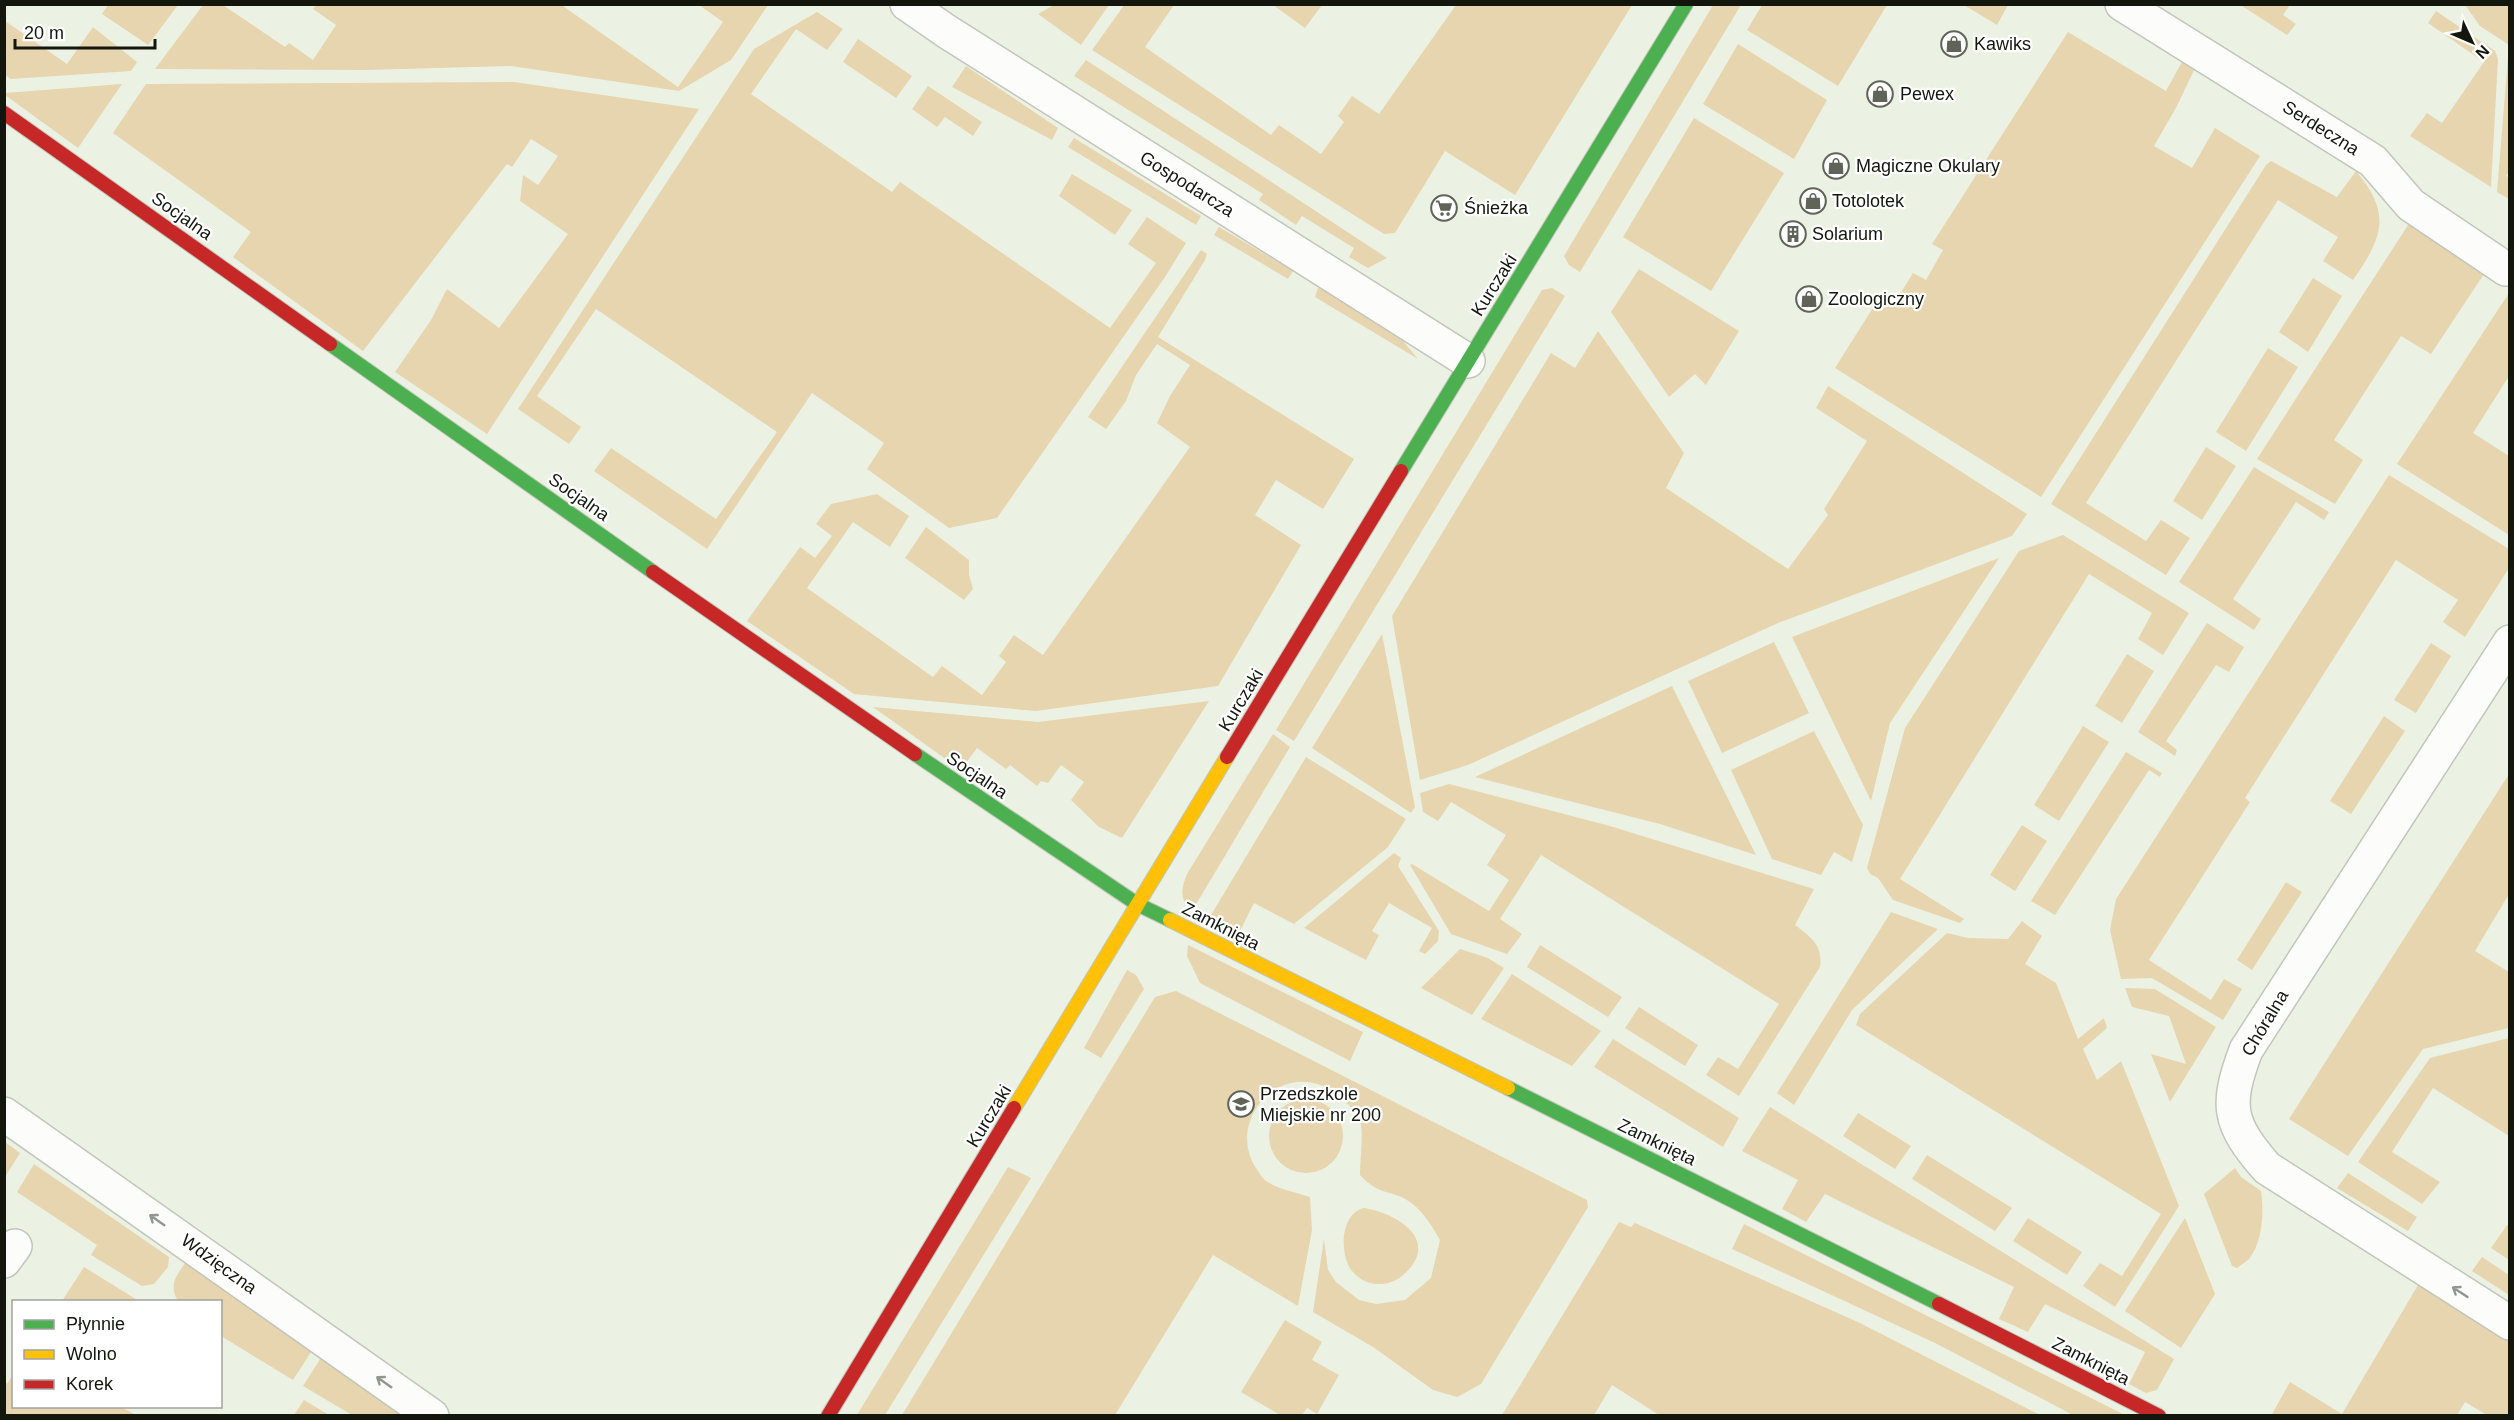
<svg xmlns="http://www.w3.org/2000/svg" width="2514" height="1420" font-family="Arial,sans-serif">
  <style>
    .green { fill: #e6d5ae }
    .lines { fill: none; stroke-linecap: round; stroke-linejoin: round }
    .street-casing { stroke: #c1c6ba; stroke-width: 36 }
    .fast-casing { stroke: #c1c6ba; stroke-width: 16 }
    .slow-casing { stroke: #c1c6ba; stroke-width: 16 }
    .jam-casing { stroke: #c1c6ba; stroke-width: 16 }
    .street { stroke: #fcfdfb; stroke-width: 33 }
    .fast { stroke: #4caf50; stroke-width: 14 }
    .slow { stroke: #ffc107; stroke-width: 14 }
    .jam { stroke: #c62828; stroke-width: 14 }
    .oneway { stroke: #939590 }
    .labels { text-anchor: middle; stroke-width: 4.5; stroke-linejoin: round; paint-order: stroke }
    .poi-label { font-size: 18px; fill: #13160d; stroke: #fff; text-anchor: start }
    .street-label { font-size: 18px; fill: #13160d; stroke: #fff }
  </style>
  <rect width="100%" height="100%" fill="#ecf2e3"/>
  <path class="green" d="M560,4L678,87L723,22L699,5H768L731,60L679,91L511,66L365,70L155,69L203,5H223L285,47L289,43L313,60L336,25L313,9L316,5Z
    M1125,4L1174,5L1145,47L1271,135L1279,125L1321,154L1344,122L1338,116L1352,96L1379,114L1456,5H1632L1515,195L1445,151L1395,233L1384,234L1092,50Z
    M108,5V4L178,5L148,45L102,14Z
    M1054,5V4L1109,5L1081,45L1038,14Z
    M1273,5H1322L1305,28Z
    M1713,5H1741L1580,272L1569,265L1564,256Z
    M1762,5V4L1887,5L1838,86L1747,30Z
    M1964,5H2008L1997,25Z
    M2243,5H2290L2283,15L2296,24L2287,35L2242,6Z
    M2465,5H2509V45L2480,26Z
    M2436,11L2495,51L2498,59L2491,187L2410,136L2427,113L2442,123L2484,62L2428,23Z
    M817,12L843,29L827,50L796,29L751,94L892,192L900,182L1110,328L1156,263L1128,244L1147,217L1186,243L1165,277L997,518L949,528L867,469L884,443L812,393L707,549L594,471L611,448L716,519L777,432L596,309L537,396L581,427L569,444L518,409L754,49Z
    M5,21L67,64L93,27L137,62L131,71L11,79L5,75Z
    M2068,32L2166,91L2183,60L2194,70L2177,106L2154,146L2192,168L2215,128L2260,156L2041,497L1835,368L1881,295L1895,302L1913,273L1926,280L1943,250L1932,244Z
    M858,39L912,76L896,98L843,62Z
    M1738,44L1827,100L1794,159L1703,104Z
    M2508,57L2510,170L2506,176L2509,177V199L2497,192Z
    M1086,60L1387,258L1368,268L1349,257L1354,248L1302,216L1296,225L1259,200L1263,194L1074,76Z
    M966,66L1058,128L1052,140L952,87Z
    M514,82L699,109L487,434L395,372L431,320L447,289L499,328L568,234L520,201L523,175L538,185L558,156L531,139L512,167L507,164L363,351L233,257L251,232L113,133L146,84Z
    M122,84L78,148L5,95V93Z
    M928,86L982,122L973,136L945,117L937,127L912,109Z
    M1694,118L1784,173L1711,291L1623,237Z
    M1074,138L1201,216L1196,225L1068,147Z
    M2271,161L2337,197L2356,171C2392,214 2383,237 2353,280L2323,261L2338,237L2278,200L2086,503L2146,541L2161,520L2190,538L2166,575L2051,504L2266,165Z
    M1072,174L1132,210L1115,235L1059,196Z
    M2410,222L2486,271L2431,354L2401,336L2334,440L2363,460L2335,504L2257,459Z
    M1219,227L1293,271L1288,279L1214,235Z
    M1201,250L1207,254L1205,260L1158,337L1354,459L1323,509L1276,480L1255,515L1301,545L1218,686L1036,711L854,694L747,621L800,547L815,558L832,536L816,524L831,504L877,494L909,516L890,547L853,522L807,588L933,677L942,666L982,695L1006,662L999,656L1014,635L1043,655L1190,447L1157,423L1170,396L1190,365L1157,344L1136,375L1126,401L1106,429L1088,417Z
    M1639,269L1739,331L1706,385L1695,374L1669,397L1611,312Z
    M2313,278L2342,296L2308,352L2279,332Z
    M1318,287L1403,341L1418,359L1315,297Z
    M1552,288L1565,296L1294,741L1276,730L1542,290Z
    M2509,293V376L2473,433L2509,456V535L2397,464Z
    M1598,331L1684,453L1666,488L1788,569L1828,515L1824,509L1867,441L1816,408L1828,386L2027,514L2012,536L1778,623L1468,765L1420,780L1392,616L1551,353L1575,368Z
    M2268,348L2298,367L2246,451L2216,432Z
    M2206,447L2236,466L2202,520L2173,501Z
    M2254,467L2329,512L2324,520L2296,502L2233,599L2261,619L2254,630L2179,582Z
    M2389,475L2509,549V568L2465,637L2443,622L2458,600L2396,560L2245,798L2250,802L2149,960L2211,1000L2224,979L2242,989L2223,1020L2152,978L2121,979L2110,930L2116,899Z
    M926,527L969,560V575L973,589L964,600L905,558Z
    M2063,535L2189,613L2163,655L2138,639L2152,613L2089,574L1900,879L1964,919L1960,923L1893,900L1878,878L1870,874L1867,868L1905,728L2019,551Z
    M1999,558L1890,723L1871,801L1792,637Z
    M2207,623L2244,647L2229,672L2216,665L2166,741L2177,750L2175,756L2138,732Z
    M1382,634L1415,807L1411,813L1312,748Z
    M1774,642L1809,713L1722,753L1688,681Z
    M2431,643L2451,656L2416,713L2394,700Z
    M2127,654L2154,671L2122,723L2095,706Z
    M1672,686L1756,855L1660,824L1475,777Z
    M1209,701L1122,838L1099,827L1071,800L1084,782L1061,765L1048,783L1041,781L1037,786L1010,765L1006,769L977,748L961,770L873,707L1038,722Z
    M2384,716L2405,731L2351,814L2330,801Z
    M2083,726L2109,742L2059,821L2034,805Z
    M1814,731L1863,825L1852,862L1834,852L1821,875L1772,859L1731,770Z
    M1273,734L1290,747L1192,911C1179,899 1181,889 1187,874Z
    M2126,752L2162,773L2160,777L2149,770L2055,915L2031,901Z
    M1306,757L1406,819L1388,847L1294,924L1254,903L1238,935L1208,920Z
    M2509,774V894L2475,951L2509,972V1028L2423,1049L2348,1156L2289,1119Z
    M1449,784L1610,826L1814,889L1795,925C1811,937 1823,945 1820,967L1739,1096L1706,1075L1718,1057L1738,1069L1779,1004L1541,855L1500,919L1522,934L1507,954L1451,934L1410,865L1412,864L1489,911L1509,880L1487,865L1506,835L1451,802L1438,821L1423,812L1420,793Z
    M2022,825L2047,841L2015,891L1990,875Z
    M1394,853L1401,858L1398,866L1439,931L1438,941L1425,954L1419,951L1432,928L1389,903L1372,931L1379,935L1366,960L1304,928Z
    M2286,882L2302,892L2252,970L2237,960Z
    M1891,912L1938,929L1852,1010L1794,1105L1777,1093Z
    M2022,921L2042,936L2025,964L2056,983L2078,1039L2104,1018L2107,1028L2083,1049L2097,1080L2121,1061L2179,1206L2115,1307L2083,1286L2100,1263L2122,1276L2161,1214L1856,1025L1860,1014L1947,933L1968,938L2008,939Z
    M1188,945L1363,1032L1350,1061L1200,983L1187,956Z
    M1540,945L1622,997L1608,1017L1527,967Z
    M1460,949L1488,958L1504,968L1472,1015L1421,988Z
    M1127,970L1136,975L1144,989L1101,1058L1084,1048Z
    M1512,974L1601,1031L1572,1066L1481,1019Z
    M2125,988L2155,989L2216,1027L2170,1102L2151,1054L2186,1064L2169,1016L2132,1007Z
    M1176,991L1587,1200L1588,1207L1481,1384L1457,1397L1433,1390L1373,1347L1313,1312L1324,1239L1328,1270L1336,1282L1359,1300L1376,1304L1405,1300L1431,1278L1440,1240C1433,1228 1423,1211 1410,1202C1392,1189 1380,1197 1360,1175C1360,1162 1363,1136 1361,1125C1360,1116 1350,1106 1343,1099C1286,1048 1221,1121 1258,1171C1260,1174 1263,1179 1266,1181C1278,1189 1296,1192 1310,1197L1312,1230L1298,1306L1213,1255L1115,1415H902L1155,997Z
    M1639,1007L1698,1045L1685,1066L1625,1028Z
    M2509,1038V1136L2433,1088L2392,1152L2440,1182L2422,1204L2358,1162L2430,1058Z
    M1613,1039L1739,1118L1723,1147L1594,1067Z
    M1269 1136a37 37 0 1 1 74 0a37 37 0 1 1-74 0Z
    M1770,1107L2174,1359L2157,1390L2146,1393L2129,1384L2145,1352L2045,1304L2028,1332L1999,1319L2014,1287L1825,1194L1806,1222L1782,1209L1798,1180L1742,1151Z
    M1858,1113L1911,1146L1895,1169L1843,1136Z
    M5,1142L20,1153L5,1177Z
    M1927,1155L2012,1208L1995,1231L1912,1179Z
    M34,1164L169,1257L168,1267L154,1284L142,1286L91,1255L97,1245L17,1192Z
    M1008,1167L1031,1178L885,1415H857Z
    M2235,1168L2241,1177L2261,1191C2264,1212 2263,1241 2249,1259C2246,1262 2241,1265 2237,1268L2232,1266L2204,1194Z
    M2348,1173L2417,1217L2408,1231L2337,1188Z
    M1364,1208C1400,1214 1442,1242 1402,1276C1387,1288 1365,1287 1352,1271C1339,1255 1340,1213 1364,1208Z
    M2028,1218L2082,1252L2067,1275L2013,1241Z
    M2185,1218L2215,1294L2181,1348L2125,1311Z
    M1619,1222L1631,1227L1635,1223L1860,1323L2040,1415H1659L1612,1385L1594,1415H1502Z
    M1744,1224L2125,1415H2073L1935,1343L1732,1249Z
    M2507,1225L2509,1226V1260L2491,1248Z
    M2482,1257L2509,1275V1295L2472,1271Z
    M189,1258L315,1346L293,1380L221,1336L220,1302L178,1301C167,1284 179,1272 189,1258Z
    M84,1267L139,1301H62Z
    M2418,1285L2509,1339V1415H2487L2465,1402L2457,1415L2271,1416L2290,1382L2342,1414Z
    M1285,1320L1322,1342L1312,1360L1339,1375L1317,1414L1307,1408L1302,1415H1280L1241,1392Z
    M324,1353L411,1415H352L303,1386Z
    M13,1375L14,1406L121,1407L136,1415H5V1380L7,1384Z
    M304,1400L329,1415H294Z"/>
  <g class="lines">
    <g class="street-casing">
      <path id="street" d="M907,4L946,31L1468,361
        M2122,4L2373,161L2411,205L2506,269
        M2510,642L2246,1050C2225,1106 2228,1123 2267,1168L2510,1323
        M4,1114L432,1416
        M4,1261L15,1246"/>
    </g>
    <g class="fast-casing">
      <path id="fast" d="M330,344L653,572
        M1401,471L1686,4
        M915,754L1137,904L1170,920
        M1508,1088L1939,1304"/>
    </g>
    <g class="slow-casing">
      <path id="slow" d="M1170,920L1508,1088
        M1014,1108L1227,757"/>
    </g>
    <g class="jam-casing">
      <path id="jam" d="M4,113L330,344
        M653,572L915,754
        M1227,757L1401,471
        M1939,1304L2159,1416
        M828,1416L1014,1108"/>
    </g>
    <use href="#street" class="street"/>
    <use href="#fast" class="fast"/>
    <use href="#slow" class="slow"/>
    <use href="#jam" class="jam"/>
  </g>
  <defs><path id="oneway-shaft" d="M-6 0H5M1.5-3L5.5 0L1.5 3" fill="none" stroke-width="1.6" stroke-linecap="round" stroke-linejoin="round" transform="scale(1.5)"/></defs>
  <g class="oneway">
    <use href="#oneway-shaft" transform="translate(157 1220) rotate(-145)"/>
    <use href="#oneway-shaft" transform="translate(2460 1292) rotate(-147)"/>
    <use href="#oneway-shaft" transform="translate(384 1382) rotate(-145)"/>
  </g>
  <defs>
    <g id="shop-ring" transform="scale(1.35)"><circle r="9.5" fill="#fff" stroke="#5f6358" stroke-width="1.5"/><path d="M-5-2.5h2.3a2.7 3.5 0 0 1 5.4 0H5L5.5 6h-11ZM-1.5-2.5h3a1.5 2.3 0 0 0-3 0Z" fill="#5f6358"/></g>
    <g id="supermarket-ring" transform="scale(1.35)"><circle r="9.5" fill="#fff" stroke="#5f6358" stroke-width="1.5"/><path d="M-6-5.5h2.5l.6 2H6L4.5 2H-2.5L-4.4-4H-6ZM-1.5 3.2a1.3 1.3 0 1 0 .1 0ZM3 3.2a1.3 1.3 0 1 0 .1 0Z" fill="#5f6358"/></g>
    <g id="building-ring" transform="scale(1.35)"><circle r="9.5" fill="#fff" stroke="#5f6358" stroke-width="1.5"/><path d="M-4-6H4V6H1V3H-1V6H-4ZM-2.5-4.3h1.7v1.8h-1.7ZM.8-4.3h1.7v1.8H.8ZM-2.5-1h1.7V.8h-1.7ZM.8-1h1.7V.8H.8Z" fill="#5f6358"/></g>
    <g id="school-ring" transform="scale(1.35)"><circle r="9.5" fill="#fff" stroke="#5f6358" stroke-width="1.5"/><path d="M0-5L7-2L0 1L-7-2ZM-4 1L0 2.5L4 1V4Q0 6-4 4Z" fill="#5f6358"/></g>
  </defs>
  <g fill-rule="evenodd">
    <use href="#shop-ring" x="1954" y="44"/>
    <use href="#shop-ring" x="1880" y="94"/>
    <use href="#shop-ring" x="1836" y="166"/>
    <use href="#shop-ring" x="1813" y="201"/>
    <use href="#supermarket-ring" x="1444" y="208"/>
    <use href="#building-ring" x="1793" y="234"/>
    <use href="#shop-ring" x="1809" y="299"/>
    <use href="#school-ring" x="1241" y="1104"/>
  </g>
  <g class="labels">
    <g class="poi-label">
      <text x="1974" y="50">Kawiks</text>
      <text x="1900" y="100">Pewex</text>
      <text x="1856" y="172">Magiczne Okulary</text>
      <text x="1832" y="207">Totolotek</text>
      <text x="1464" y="214">Śnieżka</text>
      <text x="1812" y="240">Solarium</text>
      <text x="1828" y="305">Zoologiczny</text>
      <text x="1260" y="1100">Przedszkole<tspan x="1260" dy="21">Miejskie nr 200</tspan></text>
    </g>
    <g class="street-label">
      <text transform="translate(2321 128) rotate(32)" y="6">Serdeczna</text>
      <text transform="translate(1187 184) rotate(32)" y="6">Gospodarcza</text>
      <text transform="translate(182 216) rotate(35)" y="6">Socjalna</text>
      <text transform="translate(1494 285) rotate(-58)" y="6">Kurczaki</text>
      <text transform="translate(579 497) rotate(35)" y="6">Socjalna</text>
      <text transform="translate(1241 700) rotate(-59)" y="6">Kurczaki</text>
      <text transform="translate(977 775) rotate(34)" y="6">Socjalna</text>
      <text transform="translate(1221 926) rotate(27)" y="6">Zamknięta</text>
      <text transform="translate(2265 1023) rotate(-59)" y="6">Chóralna</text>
      <text transform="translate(989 1116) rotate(-59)" y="6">Kurczaki</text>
      <text transform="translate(1657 1142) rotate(26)" y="6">Zamknięta</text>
      <text transform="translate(219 1264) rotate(36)" y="6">Wdzięczna</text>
      <text transform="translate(2091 1361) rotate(27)" y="6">Zamknięta</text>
    </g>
  </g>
  <rect width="2514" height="1420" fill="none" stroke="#13160d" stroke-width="12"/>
  <rect x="12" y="1300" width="210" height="108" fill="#ffffff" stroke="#a1a29e" stroke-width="1.5"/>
  <rect x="24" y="1320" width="30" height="9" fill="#4caf50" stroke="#a1a29e" stroke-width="1.5"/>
  <text x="66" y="1330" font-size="18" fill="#13160d">Płynnie</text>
  <rect x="24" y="1350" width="30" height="9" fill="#ffc107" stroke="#a1a29e" stroke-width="1.5"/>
  <text x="66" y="1360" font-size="18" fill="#13160d">Wolno</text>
  <rect x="24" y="1380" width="30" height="9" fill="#c62828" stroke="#a1a29e" stroke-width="1.5"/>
  <text x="66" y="1390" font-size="18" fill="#13160d">Korek</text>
  <g transform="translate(2472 42) rotate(134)" stroke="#ffffff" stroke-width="4.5" paint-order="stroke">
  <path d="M0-4.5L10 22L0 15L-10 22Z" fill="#13160d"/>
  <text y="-9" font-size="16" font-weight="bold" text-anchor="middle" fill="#13160d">N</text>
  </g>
  <path d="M15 39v9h140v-9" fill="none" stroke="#13160d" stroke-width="3"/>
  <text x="24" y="39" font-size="18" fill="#13160d" stroke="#ffffff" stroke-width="4.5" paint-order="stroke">20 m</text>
</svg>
